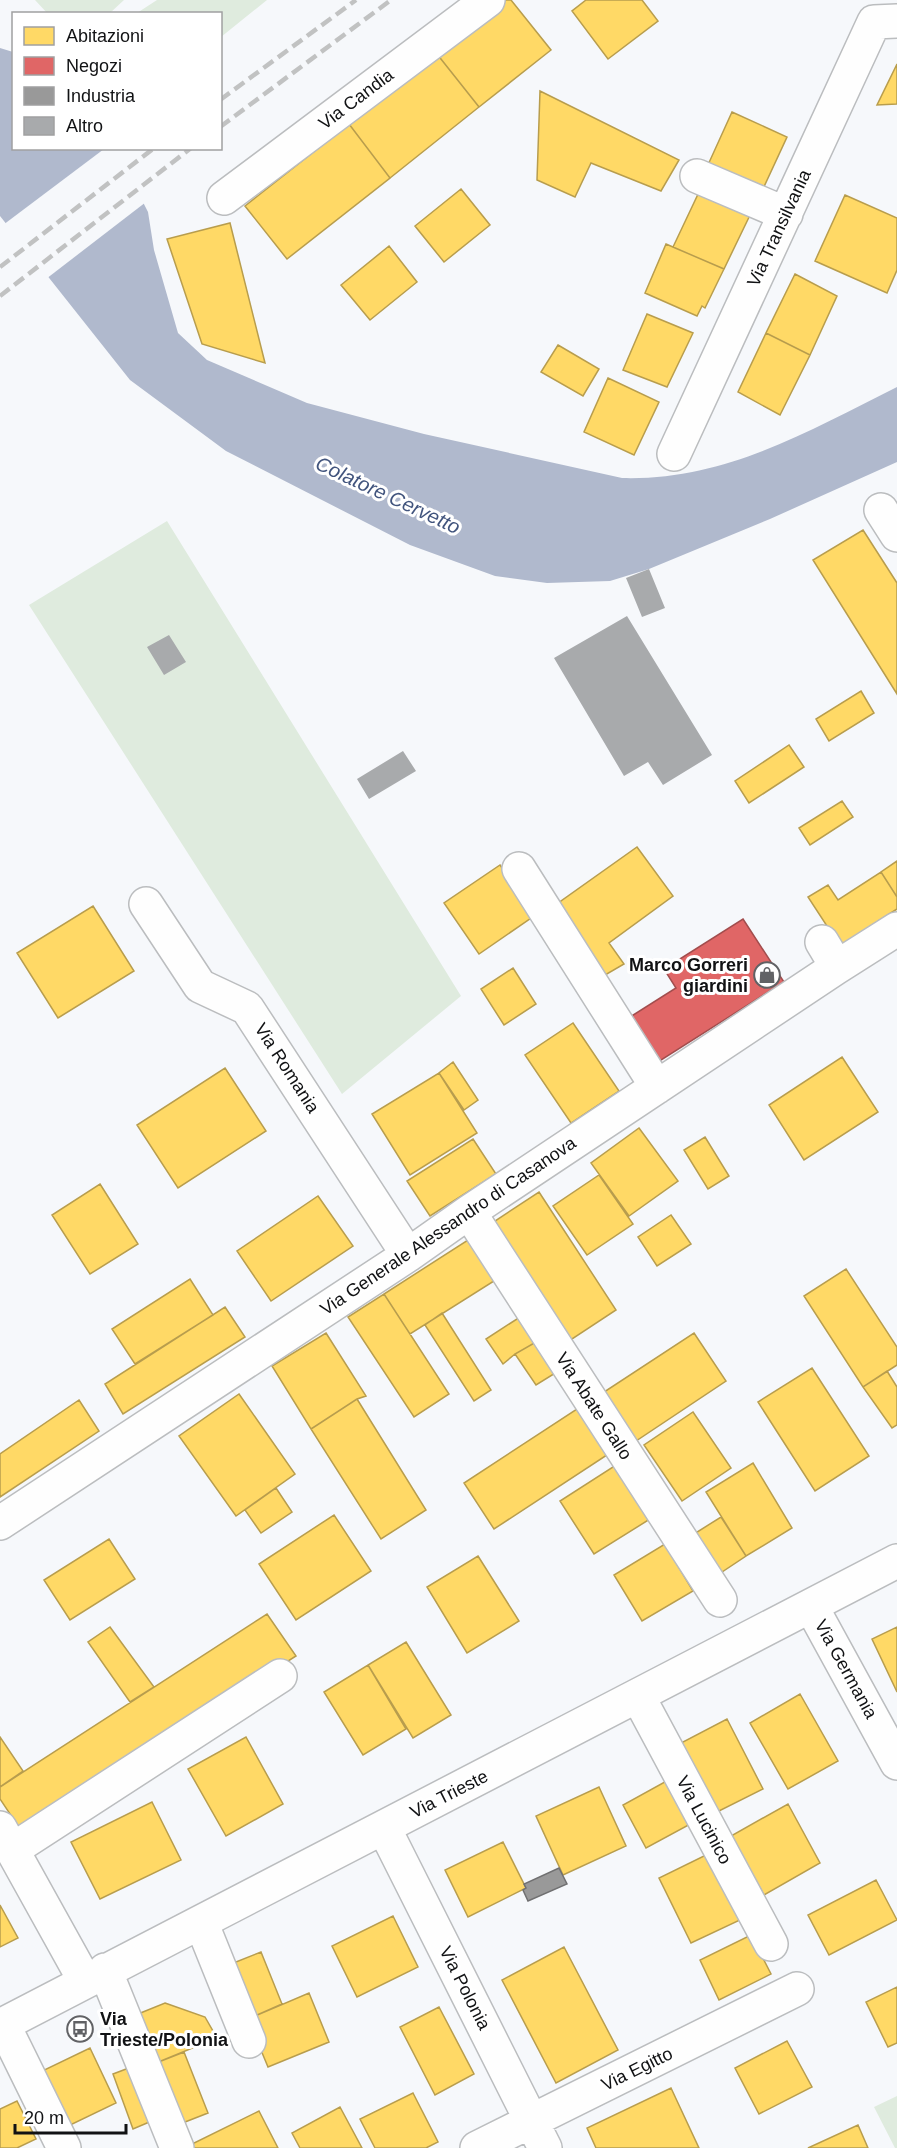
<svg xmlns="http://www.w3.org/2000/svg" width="897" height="2148" font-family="Arial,sans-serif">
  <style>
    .green { fill: #dfebde }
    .water { fill: #b0b9cd }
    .pier { fill: #f6f8fb }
    .homes { fill: #ffd966; stroke: #b89d4d; stroke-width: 1.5 }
    .shops { fill: #e06666; stroke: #a24d4d; stroke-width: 1.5 }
    .industry { fill: #999; stroke: #707071; stroke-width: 1.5 }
    .building { fill: #a8aaac }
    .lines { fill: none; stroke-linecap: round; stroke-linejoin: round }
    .minor-casing { stroke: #bbbdbf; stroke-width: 36 }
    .minor { stroke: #fefefe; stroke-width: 33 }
    .rail { stroke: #c1c2c2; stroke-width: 4.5; stroke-dasharray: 12 6; stroke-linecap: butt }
    .labels { text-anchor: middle; stroke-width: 6; stroke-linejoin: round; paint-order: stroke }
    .street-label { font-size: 18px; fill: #111214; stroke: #fff }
    .poi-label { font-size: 18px; font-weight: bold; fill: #111214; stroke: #fff; text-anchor: end }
    .water-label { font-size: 20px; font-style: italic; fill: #41547d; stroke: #fff }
  </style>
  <rect width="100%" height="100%" fill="#f6f8fb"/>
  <path class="green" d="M35,0H124L110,13L48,14Z
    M157,0H267L221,37L220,14L137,13Z
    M167,521L461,996L342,1094L29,605Z
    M897,2096V2148H895L874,2107Z"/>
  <path class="water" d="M0,48L13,52L14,148L116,149L148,212L154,250L178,333L207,360L307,403L424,434L622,478C724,481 809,431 897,387V462L770,519L649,569L610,581L547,583L495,576L410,545L226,451L130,380L0,216Z"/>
  <path class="pier" d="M104,149H118L146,202L46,279L3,225Z"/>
  <path class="homes" d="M505,0H511L551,50L479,107L437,54Z
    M586,0H642L658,21L608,59L572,11Z
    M437,54L479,107L390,178L349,124Z
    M897,64V104L877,105Z
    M540,91L679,160L661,191L591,163L575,197L537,180Z
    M732,112L787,137L762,191L707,167Z
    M349,124L390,178L287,259L245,206Z
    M461,189L490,225L444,262L415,226Z
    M700,190L752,211L724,269L673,247Z
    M845,195L897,218V270L887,293L815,261Z
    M230,223L265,363L202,344L167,239Z
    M666,244L724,269L705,308L702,306L697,316L645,293Z
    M389,246L417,282L370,320L341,285Z
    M795,274L837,296L810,355L766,333Z
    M647,314L693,333L667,387L623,370Z
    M766,333L810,355L780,415L738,392Z
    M558,345L599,369L583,396L541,372Z
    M608,378L659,402L634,455L584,432Z
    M863,530L897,583V694L813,560Z
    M861,691L874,713L829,741L816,719Z
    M789,745L804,767L749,803L735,781Z
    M842,801L853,817L810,845L799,828Z
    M637,847L673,896L609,943L624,964L600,978L554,906Z
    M897,861V897L881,872Z
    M500,865L534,916L479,954L444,903Z
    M881,872L897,897V909L840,946L808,897L828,885L838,900Z
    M93,906L134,971L58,1018L17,953Z
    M513,968L536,1004L504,1025L481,989Z
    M573,1023L619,1091L571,1123L525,1055Z
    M842,1057L878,1112L804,1160L769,1105Z
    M453,1062L478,1100L464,1110L439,1073Z
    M225,1068L266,1131L178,1188L137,1125Z
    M439,1073L477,1133L410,1175L372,1114Z
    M639,1128L678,1181L629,1216L591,1163Z
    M705,1137L729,1176L708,1189L684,1150Z
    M473,1139L496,1174L430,1216L407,1181Z
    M599,1175L633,1224L587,1255L553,1206Z
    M100,1184L138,1244L90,1274L52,1215Z
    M539,1192L616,1310L566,1343L489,1225Z
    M318,1196L353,1246L271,1301L237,1251Z
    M671,1215L691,1244L657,1266L638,1237Z
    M468,1240L494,1281L410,1334L384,1294Z
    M846,1269L897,1347V1365L863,1387L804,1296Z
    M190,1279L213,1315L135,1364L112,1329Z
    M384,1294L449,1394L414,1417L348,1317Z
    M225,1307L245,1337L123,1414L105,1384Z
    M442,1313L491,1390L474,1401L425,1325Z
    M520,1317L536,1342L515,1354L503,1364L486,1339Z
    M326,1333L366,1396L357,1399L311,1429L272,1366Z
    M694,1333L726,1381L633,1443L601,1394Z
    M536,1342L557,1372L536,1385L515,1354Z
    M812,1368L869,1456L815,1491L758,1402Z
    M887,1371L897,1387V1425L892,1428L863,1387Z
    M239,1394L295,1474L236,1516L179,1436Z
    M357,1399L426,1510L381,1539L311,1429Z
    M79,1400L99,1431L0,1497V1454Z
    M580,1407L610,1453L494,1529L464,1483Z
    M693,1412L731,1468L682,1501L644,1445Z
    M753,1463L792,1528L746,1556L706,1492Z
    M616,1465L650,1519L594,1554L560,1501Z
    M276,1488L292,1512L261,1533L245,1510Z
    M334,1515L371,1571L296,1620L259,1564Z
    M721,1517L746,1556L719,1574L694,1534Z
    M109,1539L135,1579L70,1620L44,1580Z
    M665,1544L693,1591L642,1621L614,1575Z
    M478,1556L519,1621L467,1653L427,1587Z
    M267,1614L296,1656L22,1832L0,1799V1787Z
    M110,1627L154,1687L130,1702L88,1642Z
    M897,1627V1692L872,1639Z
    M406,1642L451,1715L413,1738L368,1665Z
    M368,1665L406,1729L363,1755L324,1692Z
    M800,1694L838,1761L788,1789L750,1723Z
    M727,1719L763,1789L717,1812L681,1743Z
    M0,1737L23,1771L0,1787Z
    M246,1737L283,1804L226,1836L188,1769Z
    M672,1778L696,1821L646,1848L623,1805Z
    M599,1787L626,1846L563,1875L536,1816Z
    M152,1802L181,1860L100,1899L71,1842Z
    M788,1804L820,1863L764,1895L731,1836Z
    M503,1842L526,1888L468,1917L445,1870Z
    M708,1854L740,1920L691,1943L659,1878Z
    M876,1880L897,1920L829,1955L808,1915Z
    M0,1905L18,1938L0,1947Z
    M393,1916L418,1967L357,1997L332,1946Z
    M751,1935L771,1974L719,2000L700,1960Z
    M564,1947L618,2050L556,2083L502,1980Z
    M261,1952L282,2004L248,2019L226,1966Z
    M897,1987V2043L888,2047L866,2002Z
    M309,1993L329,2042L268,2067L248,2019Z
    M165,2003L205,2017L217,2038L156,2063L138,2014Z
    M439,2007L474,2074L435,2095L400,2027Z
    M787,2041L812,2087L759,2114L735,2068Z
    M90,2048L116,2103L64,2128L38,2073Z
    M184,2052L208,2113L180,2124L156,2063Z
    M134,2066L154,2120L133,2129L113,2074Z
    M671,2088L699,2148H596L587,2128Z
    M413,2093L438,2142L426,2148H375L360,2119Z
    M17,2101L36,2139L17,2148H0V2109Z
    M340,2107L362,2148H300L292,2133Z
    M259,2111L278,2148H186V2147Z
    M858,2125L868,2148H808Z"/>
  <path class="shops" d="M743,919L784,982L658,1062L630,1017L676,988L664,969Z"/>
  <path class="industry" d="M559,1868L567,1884L528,1901L523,1890L526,1888L524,1884Z"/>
  <path class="building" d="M649,569L665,608L642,617L626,578Z
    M627,616L712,755L663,785L648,762L624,776L554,658Z
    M169,635L186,662L164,675L147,647Z
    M403,751L416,771L369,799L357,779Z"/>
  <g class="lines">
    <g class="minor-casing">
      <path id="minor" d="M697,176L786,214
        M224,198L488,0
        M674,454L874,22L897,21
        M881,510L897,535
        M519,869L657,1087
        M146,904L200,986L247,1008L408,1255
        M822,942L837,967
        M469,1212L720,1600
        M0,1523L408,1255L469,1212L837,967L897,929
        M811,1606L897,1763
        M638,1696L771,1944
        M0,1828L85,1981
        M384,1828L545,2148
        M12,1850L280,1676
        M201,1922L249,2041
        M105,1970L177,2148
        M3,2024L64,2148
        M0,2026L897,1561
        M477,2148L797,1989"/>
    </g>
    <use href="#minor" class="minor"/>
    <path class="rail" d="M220,100L356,0
      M220,127L391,0
      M0,267L154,148
      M0,296L191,148"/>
  </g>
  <defs>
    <g id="shop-ring" transform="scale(1.35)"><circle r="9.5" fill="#fff" stroke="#616265" stroke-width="1.5"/><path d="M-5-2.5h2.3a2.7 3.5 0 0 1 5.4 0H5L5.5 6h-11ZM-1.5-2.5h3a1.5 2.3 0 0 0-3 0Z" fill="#616265"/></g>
    <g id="bus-ring" transform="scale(1.35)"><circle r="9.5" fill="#fff" stroke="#616265" stroke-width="1.5"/><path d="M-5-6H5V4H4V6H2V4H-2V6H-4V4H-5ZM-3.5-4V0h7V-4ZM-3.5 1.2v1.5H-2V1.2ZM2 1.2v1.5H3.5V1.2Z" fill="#616265"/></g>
  </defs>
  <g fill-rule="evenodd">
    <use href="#shop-ring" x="767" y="975"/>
    <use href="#bus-ring" x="80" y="2029"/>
  </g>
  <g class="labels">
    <g class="street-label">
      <text transform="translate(356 99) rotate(-37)" y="6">Via Candia</text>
      <text transform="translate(779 228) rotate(-65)" y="6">Via Transilvania</text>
      <text transform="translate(287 1068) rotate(57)" y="6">Via Romania</text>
      <text transform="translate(448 1226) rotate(-34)" y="6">Via Generale Alessandro di Casanova</text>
      <text transform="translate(594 1406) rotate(57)" y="6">Via Abate Gallo</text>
      <text transform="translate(846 1669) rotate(61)" y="6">Via Germania</text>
      <text transform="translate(449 1794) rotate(-27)" y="6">Via Trieste</text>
      <text transform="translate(704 1820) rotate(62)" y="6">Via Lucinico</text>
      <text transform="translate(465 1988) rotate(63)" y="6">Via Polonia</text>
      <text transform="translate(637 2069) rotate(-26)" y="6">Via Egitto</text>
    </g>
    <g class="poi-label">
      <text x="748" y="971">Marco Gorreri<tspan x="748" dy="21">giardini</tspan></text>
      <text x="100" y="2025" text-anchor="start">Via<tspan x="100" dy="21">Trieste/Polonia</tspan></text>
    </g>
    <g class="water-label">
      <text transform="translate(388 495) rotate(25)" y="7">Colatore Cervetto</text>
    </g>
  </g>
  <rect x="12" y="12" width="210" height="138" fill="#ffffff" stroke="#a0a0a1" stroke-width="1.5"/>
  <rect x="24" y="27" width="30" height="18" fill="#ffd966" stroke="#a0a0a1" stroke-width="1.5"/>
  <text x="66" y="42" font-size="18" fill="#111214">Abitazioni</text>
  <rect x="24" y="57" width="30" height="18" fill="#e06666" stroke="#a0a0a1" stroke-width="1.5"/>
  <text x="66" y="72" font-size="18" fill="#111214">Negozi</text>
  <rect x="24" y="87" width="30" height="18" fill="#999999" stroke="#a0a0a1" stroke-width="1.5"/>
  <text x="66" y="102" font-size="18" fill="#111214">Industria</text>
  <rect x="24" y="117" width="30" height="18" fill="#a8aaac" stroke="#a0a0a1" stroke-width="1.5"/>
  <text x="66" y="132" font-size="18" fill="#111214">Altro</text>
  <path d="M15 2124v9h111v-9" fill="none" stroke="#111214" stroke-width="3"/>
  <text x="24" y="2124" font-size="18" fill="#111214" stroke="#ffffff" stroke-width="4.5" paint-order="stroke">20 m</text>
</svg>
